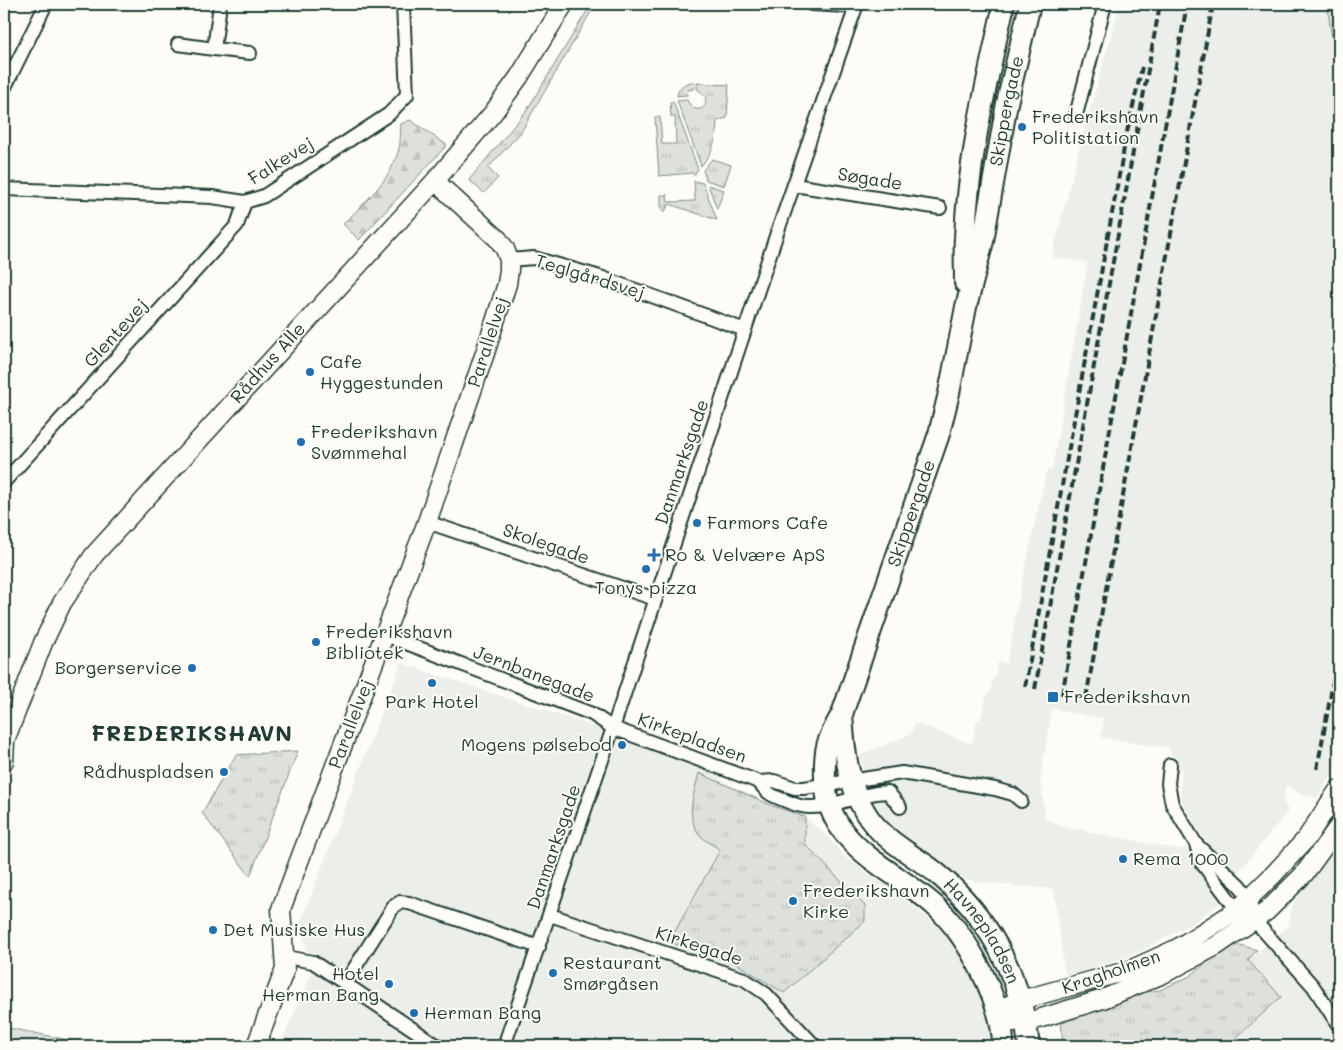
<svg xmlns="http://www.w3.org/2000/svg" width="1343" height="1050" font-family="Mali,sans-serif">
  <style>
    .built { fill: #eceee9 }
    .grass { fill: url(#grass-tufts); stroke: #7e8e88 }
    .forest { fill: url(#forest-firs); stroke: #7e8e88 }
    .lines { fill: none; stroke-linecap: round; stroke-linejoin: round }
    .street-casing { stroke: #1f3d34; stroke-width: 16 }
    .secondary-casing { stroke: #1f3d34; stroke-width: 21 }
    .primary-casing { stroke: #1f3d34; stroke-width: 24 }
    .street { stroke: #fdfcf7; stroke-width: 12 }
    .secondary { stroke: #fdfcf7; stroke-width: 18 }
    .primary { stroke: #fdfcf7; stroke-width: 20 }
    .rail { stroke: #1f3d34; stroke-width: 4; stroke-dasharray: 8 4; stroke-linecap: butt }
    .poi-dot { fill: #1f6fb2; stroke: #fdfcf7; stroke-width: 2 }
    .labels { text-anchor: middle; stroke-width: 4; stroke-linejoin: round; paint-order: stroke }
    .street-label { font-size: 18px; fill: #1f3d34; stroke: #fdfcf7 }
    .poi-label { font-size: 18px; fill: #1f3d34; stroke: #fdfcf7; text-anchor: start }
    .district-label { font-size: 22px; font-weight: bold; letter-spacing: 1px; fill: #1f3d34; stroke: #fdfcf7 }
  </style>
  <defs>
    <pattern id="grass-tufts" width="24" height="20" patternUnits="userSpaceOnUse" patternTransform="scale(1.25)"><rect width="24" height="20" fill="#dde0db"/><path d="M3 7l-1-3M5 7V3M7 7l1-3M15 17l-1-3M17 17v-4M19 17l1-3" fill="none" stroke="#bdc1bd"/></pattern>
    <pattern id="forest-firs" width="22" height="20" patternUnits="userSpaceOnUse" patternTransform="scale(1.25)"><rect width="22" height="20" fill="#dde0db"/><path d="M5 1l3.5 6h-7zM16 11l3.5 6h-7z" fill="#bdc1bd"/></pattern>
  </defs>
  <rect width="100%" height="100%" fill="#fdfcf7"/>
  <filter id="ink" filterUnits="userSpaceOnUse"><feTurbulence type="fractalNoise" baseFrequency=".02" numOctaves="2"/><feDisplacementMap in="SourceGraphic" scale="10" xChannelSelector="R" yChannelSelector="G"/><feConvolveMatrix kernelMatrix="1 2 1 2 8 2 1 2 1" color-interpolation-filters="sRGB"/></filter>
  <g filter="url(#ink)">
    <path class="built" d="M1120,4H1339V754L1331,776L1317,798L1302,794L1286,785L1283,800L1288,811L1237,874L1214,852L1198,830L1182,801L1180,789L1182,771L1168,747L1146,745L1101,737L1104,719L1052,709L1040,778L1046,820L1065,827L1177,849L1189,848L1219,893L1222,902L1199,919L1149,947L1125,958L1065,976L1054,889L977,882L954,875L889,823L875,807L867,786L860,755L911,734L915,723L972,744L977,720H980L988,692H990L993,678H995L998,662L1007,663L1020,592L1044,482L1047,469L1052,470L1088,262L1052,257L1082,138Z
      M401,663L595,727L703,768L727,783L773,805L806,816L807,820L824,833L845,857L903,898L928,918L952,941L966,960L983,995L992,1046H280L311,974L301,921Z
      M1339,845V1046H1227L1281,997L1248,960L1289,926L1290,914L1295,900Z"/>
    <path class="grass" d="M592,10L521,132L488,168L498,178L484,193L469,180L527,110L587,11Z
      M694,82L693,89L688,90L687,95L677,96C678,87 685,82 694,82Z
      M697,83L729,85L727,118L717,121C716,140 714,151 701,166L677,101L687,100C698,121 717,101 697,89Z
      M673,101L698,169L694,175L693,173L659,176L655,117H660L662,144H676L675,117H671L670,102Z
      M712,159L731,165L724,186L706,180L703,170Z
      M694,181L703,183L717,220L669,204L664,213L661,208V195H667L668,202L695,201Z
      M708,185L724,190L717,209Z
      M298,751L250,876L202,813L236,755Z
      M699,773L773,806L805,817V844L865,906V921L784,993L737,964L669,942L720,850C714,845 706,842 701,836C684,819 694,793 699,773Z
      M1240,945L1257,950L1248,960L1281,997L1227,1046H1063L1061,1020L1140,993L1160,990L1190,976L1206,963L1229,947Z
      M4,1027L99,1046H4Z"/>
    <path class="forest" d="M1327,4H1339V61L1335,60Z
      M410,120L447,145L359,240L343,224C365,202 389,182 398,152C401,144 400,133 401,124Z"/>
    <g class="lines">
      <g class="street-casing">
        <path id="street" d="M811,4L846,6L855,8
          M178,44L214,49L220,4
          M214,49L250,53
          M4,89L46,4
          M1076,115L1105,4
          M794,185L940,208
          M4,189L212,197L245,202L264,196L389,114L407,95L403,4
          M509,260L534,258L600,277L745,330
          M4,482L237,225L245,202
          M427,522L655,599
          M385,635L592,714L613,728L759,782L774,781L795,788H804L902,773L995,789L1013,794L1021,801
          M1170,765L1168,784L1172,804L1196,844L1201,862L1237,910L1254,920L1313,986L1339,1026
          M759,782C769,795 771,795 786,801C793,804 801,807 809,807C836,808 861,792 888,792L900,807
          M1196,844L1239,885L1249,897L1251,906
          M550,915L744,979L766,994L815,1046
          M286,957L313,962L438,1046
          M345,983L394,906L400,902L409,903L539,947
          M504,1046L613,728L776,236L857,4"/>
      </g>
      <g class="secondary-casing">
        <path id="secondary" d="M4,743L43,643L62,603L94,555L435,181L493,113L519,77L564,4
          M4,761L5,741
          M996,1010L1021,1000L1130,970L1176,949L1206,930L1237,910L1273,875L1306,839L1339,789
          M1000,1022L1025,1023L1103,999L1163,974L1216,946L1267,911L1304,874L1339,826
          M256,1046L285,969L281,909L427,522L485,353L507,284L509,270V260L505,249L498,239L435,181"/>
      </g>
      <g class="primary-casing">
        <g id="primary">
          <path d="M965,283C965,268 964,252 965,237C968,158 987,81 1004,4"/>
          <path id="s1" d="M842,714C844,748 847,782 865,812C881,839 910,853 934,871C988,914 1022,978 1029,1046"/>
          <path id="s2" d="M1003,1046C1003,1002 967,934 934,905C890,866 826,846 825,778C824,748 827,740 842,714L939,434L949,393L966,307L983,241L1007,103L1030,4"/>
        </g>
      </g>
      <use href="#street" class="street"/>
      <use href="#secondary" class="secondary"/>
      <use href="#primary" class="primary"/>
      <path class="rail" d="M1025,687L1127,132L1142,67
        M1035,689L1160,4
        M1062,695L1187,4
        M1086,698L1213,4
        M1317,769L1339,650"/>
    </g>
  </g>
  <g class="poi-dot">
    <circle cx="1022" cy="127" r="5"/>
    <circle cx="310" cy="372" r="5"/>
    <circle cx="301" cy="442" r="5"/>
    <circle cx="697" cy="523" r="5"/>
    <path d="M651.5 547.5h5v5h5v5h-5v5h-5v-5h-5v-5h5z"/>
    <circle cx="646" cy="569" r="5"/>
    <circle cx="316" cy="642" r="5"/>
    <circle cx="192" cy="668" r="5"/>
    <circle cx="432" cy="683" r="5"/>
    <rect x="1047" y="691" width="12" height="12" rx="2.5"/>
    <circle cx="622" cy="745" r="5"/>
    <circle cx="224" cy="772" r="5"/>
    <circle cx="1123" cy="859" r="5"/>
    <circle cx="793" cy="901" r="5"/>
    <circle cx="213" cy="930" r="5"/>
    <circle cx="553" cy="973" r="5"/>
    <circle cx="389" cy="984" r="5"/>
    <circle cx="414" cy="1013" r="5"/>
  </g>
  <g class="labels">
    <g class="street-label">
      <text dy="6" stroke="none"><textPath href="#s2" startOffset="1029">Skippergade</textPath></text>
      <text transform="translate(281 161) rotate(-32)" y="6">Falkevej</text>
      <text transform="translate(870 179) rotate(9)" y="6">Søgade</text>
      <text transform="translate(590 277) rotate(17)" y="6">Teglgårdsvej</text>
      <text transform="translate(116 333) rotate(-48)" y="6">Glentevej</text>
      <text transform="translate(488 342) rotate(-72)" y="6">Parallelvej</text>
      <text transform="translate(268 363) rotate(-48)" y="6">Rådhus Alle</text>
      <text transform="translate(682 462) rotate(-71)" y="6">Danmarksgade</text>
      <text dy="6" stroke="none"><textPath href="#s2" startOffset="615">Skippergade</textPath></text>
      <text transform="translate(546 544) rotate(19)" y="6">Skolegade</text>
      <text transform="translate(534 674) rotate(21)" y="6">Jernbanegade</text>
      <text transform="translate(351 724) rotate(-69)" y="6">Parallelvej</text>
      <text transform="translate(692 738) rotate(20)" y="6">Kirkepladsen</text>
      <text transform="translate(554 847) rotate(-71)" y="6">Danmarksgade</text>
      <text dy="6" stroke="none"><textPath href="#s1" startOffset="271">Havnepladsen</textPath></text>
      <text transform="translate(699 946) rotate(18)" y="6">Kirkegade</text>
      <text transform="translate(1111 972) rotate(-19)" y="6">Kragholmen</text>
    </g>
    <g class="poi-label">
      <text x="1032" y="123">Frederikshavn<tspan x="1032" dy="21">Politistation</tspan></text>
      <text x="320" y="368">Cafe<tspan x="320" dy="21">Hyggestunden</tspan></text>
      <text x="311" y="438">Frederikshavn<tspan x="311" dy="21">Svømmehal</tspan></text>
      <text x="707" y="529">Farmors Cafe</text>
      <text x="665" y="561">Ro &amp; Velvære ApS</text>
      <text x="646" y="594" text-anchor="middle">Tonys pizza</text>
      <text x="326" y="638">Frederikshavn<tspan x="326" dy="21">Bibliotek</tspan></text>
      <text x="182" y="674" text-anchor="end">Borgerservice</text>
      <text x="1064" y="703">Frederikshavn</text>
      <text x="432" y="708" text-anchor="middle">Park Hotel</text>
      <text x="612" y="751" text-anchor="end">Mogens pølsebod</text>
      <text x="214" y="778" text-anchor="end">Rådhuspladsen</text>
      <text x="1133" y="865">Rema 1000</text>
      <text x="803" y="897">Frederikshavn<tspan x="803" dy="21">Kirke</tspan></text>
      <text x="223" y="936">Det Musiske Hus</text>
      <text x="563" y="969">Restaurant<tspan x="563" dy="21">Smørgåsen</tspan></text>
      <text x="379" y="980" text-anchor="end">Hotel<tspan x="379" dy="21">Herman Bang</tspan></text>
      <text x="424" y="1019">Herman Bang</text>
    </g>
    <g class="district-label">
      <text x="192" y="741">FREDERIKSHAVN</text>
    </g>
  </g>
  <rect width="1343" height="1050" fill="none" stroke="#fdfcf7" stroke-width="20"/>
  <rect x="10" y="10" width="1323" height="1030" fill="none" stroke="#1f3d34" stroke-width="2" filter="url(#ink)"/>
</svg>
